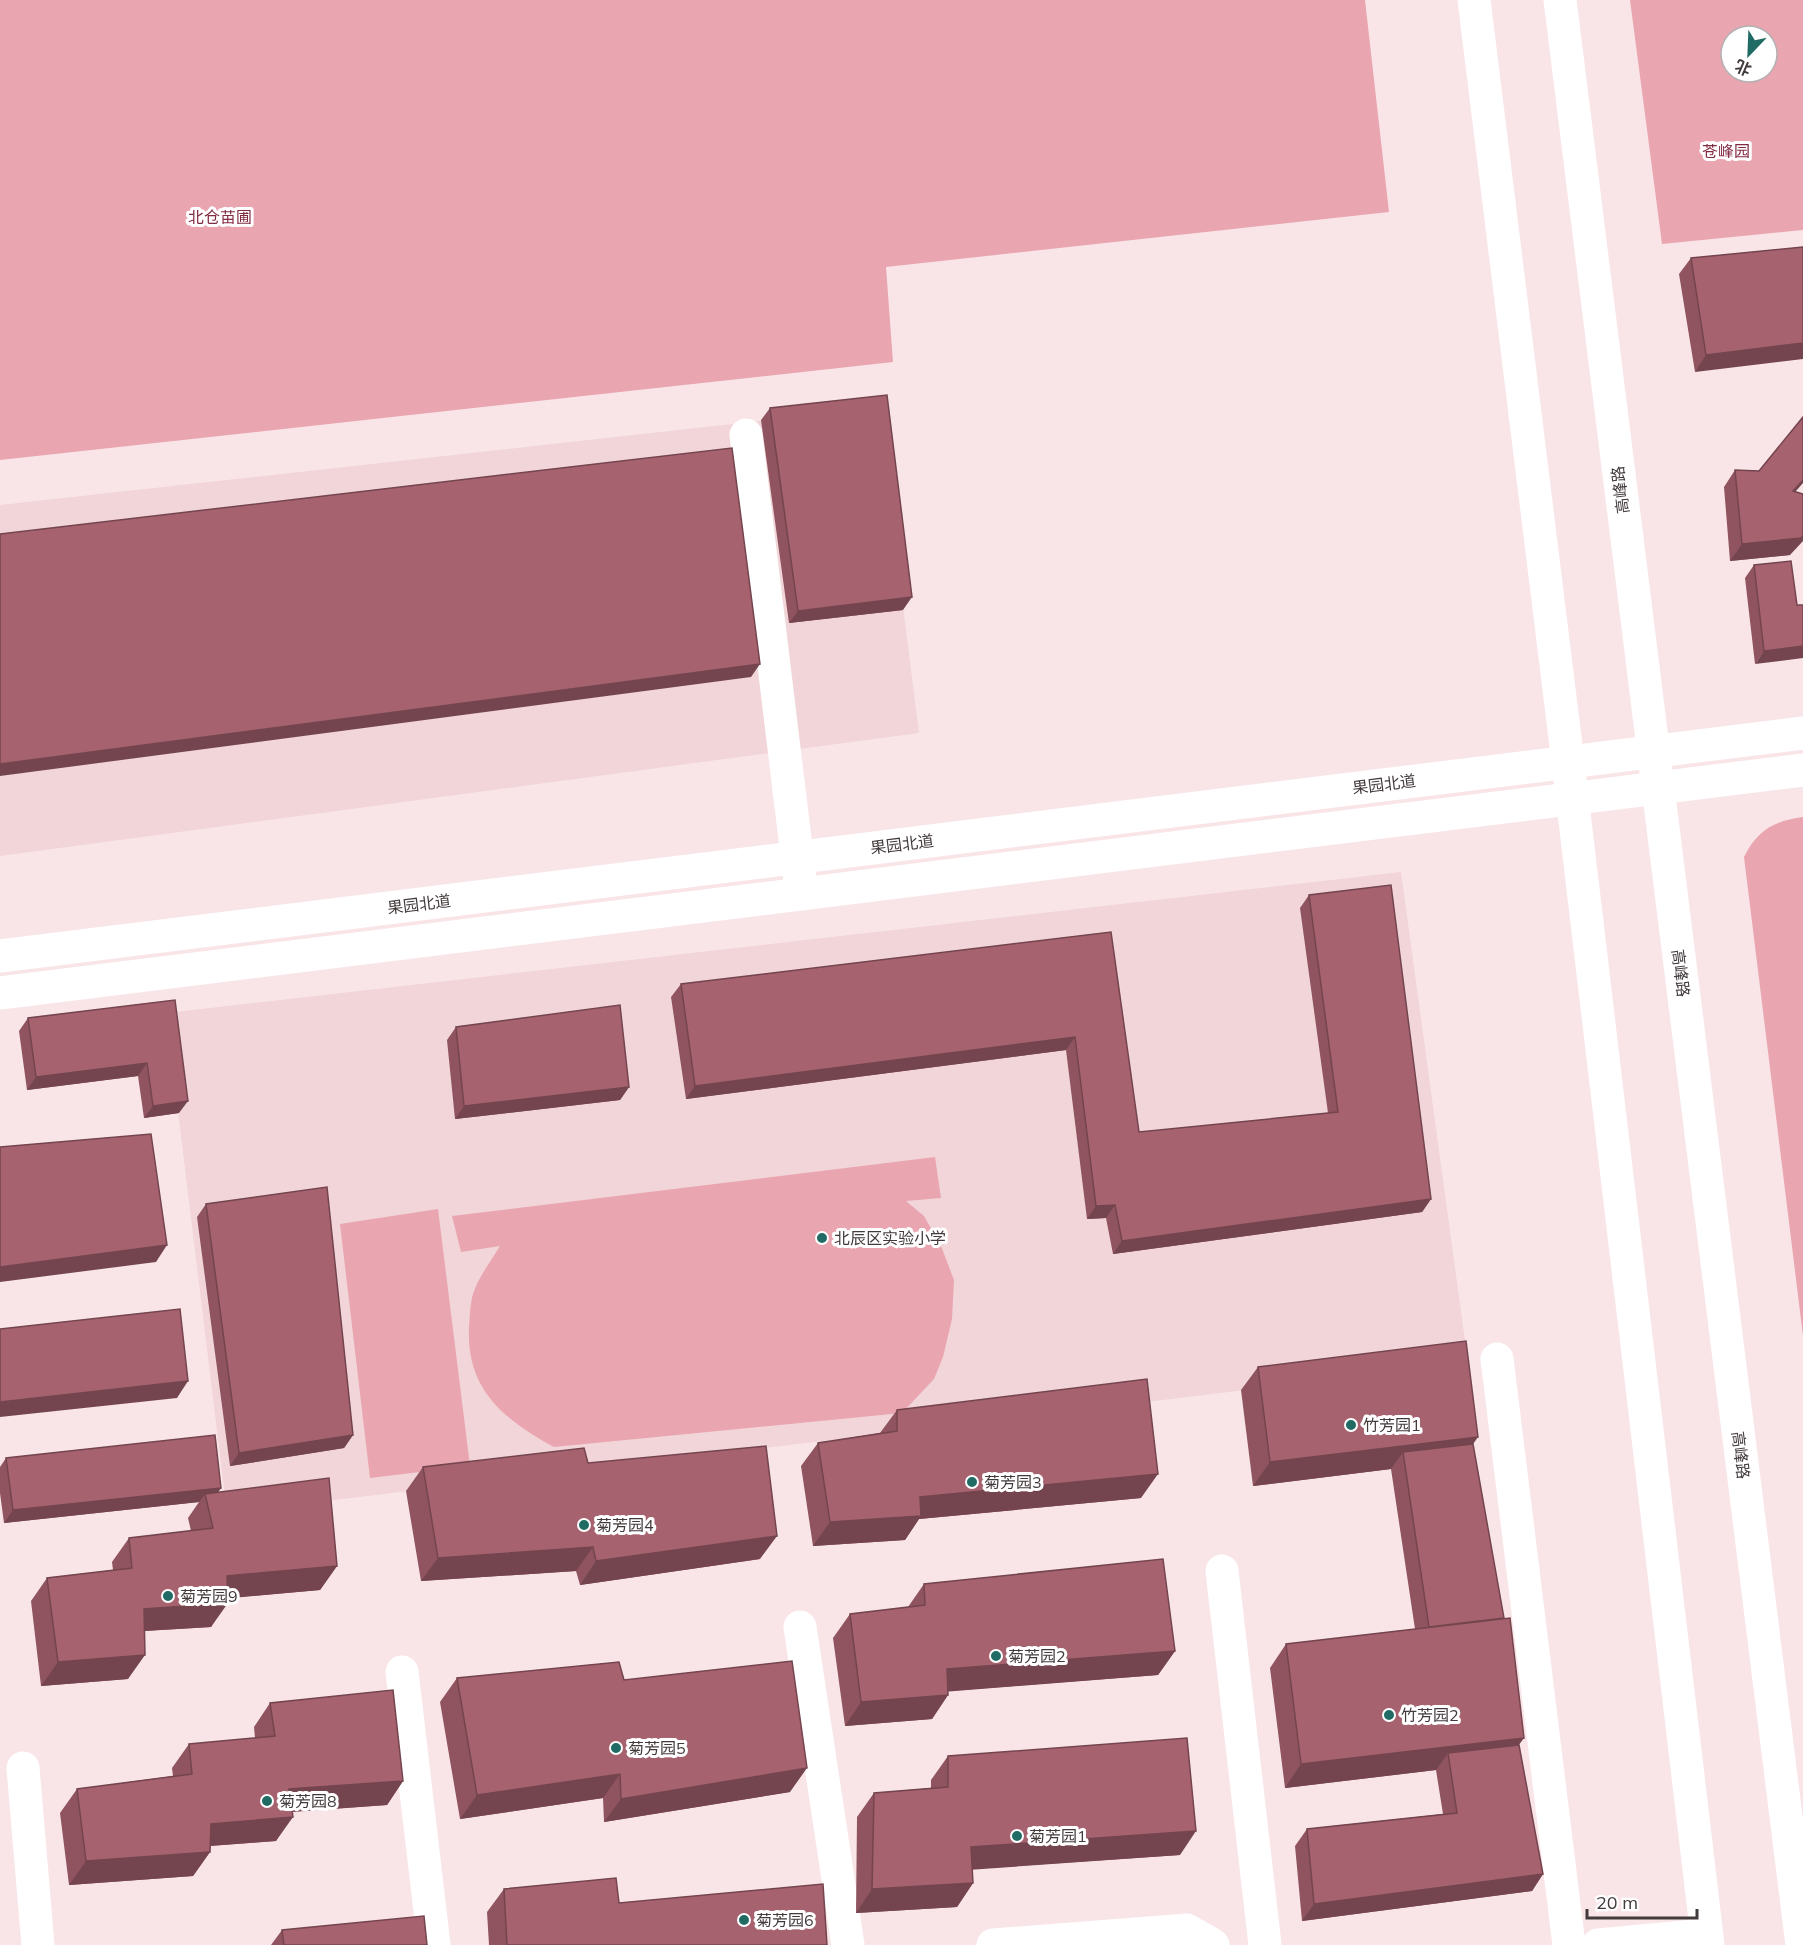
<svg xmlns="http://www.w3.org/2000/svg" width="1803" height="1945" font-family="Mulish,'Noto Sans SC',sans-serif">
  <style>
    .built { fill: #f1d5d8 }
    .green { fill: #e9a6b1; fill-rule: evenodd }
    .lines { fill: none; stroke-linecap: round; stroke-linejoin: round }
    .minor { stroke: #fff; stroke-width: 33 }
    .major { stroke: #fff; stroke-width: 33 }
    .wall { fill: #8f545f }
    .shaded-wall { fill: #74454e }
    .building { fill: #a6626f; stroke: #74454e; stroke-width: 1.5 }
    .poi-dot { fill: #216b65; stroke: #fff; stroke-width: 2 }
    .labels { text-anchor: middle; stroke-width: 6; stroke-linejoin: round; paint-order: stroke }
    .park-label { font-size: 16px; fill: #822c42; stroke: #fff }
    .street-label { font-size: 16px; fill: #423a3b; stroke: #fff }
    .poi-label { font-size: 16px; fill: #423a3b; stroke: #fff; text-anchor: start }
  </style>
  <rect width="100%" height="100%" fill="#f9e5e8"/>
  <path class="built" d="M878,408L919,733L0,856V505Z
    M1401,872L1468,1363L227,1513L166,1013Z"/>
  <path class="green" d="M0,0H1365L1389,212L886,267L893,362L0,460Z
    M1630,0H1803V230L1662,244ZM1731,36H1767V72H1731Z
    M1803,817V1336L1744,857C1757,831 1773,821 1803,817Z
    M935,1157L941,1198L906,1201L924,1216L941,1246L954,1280L952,1319L943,1357L934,1379L902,1413L554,1447C503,1419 466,1389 469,1327C470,1316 470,1304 473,1294C478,1278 491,1261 500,1246L461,1252L452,1216Z
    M438,1209L470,1466L370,1478L340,1224Z"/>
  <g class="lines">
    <path class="minor" d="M746,435L800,880
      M0,956L1803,733
      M0,993L1803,770
      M1497,1359L1569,1945
      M1222,1571L1265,1945
      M800,1627L848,1945
      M402,1672L434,1945
      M23,1768L38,1945
      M993,1945L1187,1930L1213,1945
      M1598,1945L1706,1935"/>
    <path class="major" d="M1474,0L1568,762L1708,1945
      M1560,0L1802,1945"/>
  </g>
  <path class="wall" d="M1803,247L1695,372L1679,274L1691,258Z
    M770,408L903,610L789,623L761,420Z
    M1735,470L1759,471L1795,492L1790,555L1730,561L1724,487Z
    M1754,565L1797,605L1755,664L1745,578Z
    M1309,895L1431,1199L1422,1212L1113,1254L1106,1218L1087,1219L1066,1050L686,1099L671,997L681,984L1111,932L1139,1132L1328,1113L1300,908Z
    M175,1000L179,1113L144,1118L138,1076L27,1090L19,1031L28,1018Z
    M456,1027L629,1087L620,1100L455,1119L447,1040Z
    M206,1204L353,1435L344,1448L230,1466L197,1217Z
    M1258,1367L1473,1444L1519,1745L1543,1874L1532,1891L1302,1921L1295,1846L1307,1829L1443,1814L1436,1770L1285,1788L1270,1668L1286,1644L1415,1629L1391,1469L1253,1486L1241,1390Z
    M897,1410L1141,1498L919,1519L905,1540L813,1546L801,1466L818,1443L880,1433Z
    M6,1458L221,1488L218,1492L337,1566L320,1590L228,1598L211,1627L144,1631L128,1679L41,1686L31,1601L47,1578L113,1570L112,1562L129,1538L191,1531L188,1518L199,1502L4,1523L0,1493V1467Z
    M588,1463L760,1559L580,1585L576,1571L421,1581L406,1491L423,1467Z
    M924,1584L1175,1651L1158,1675L948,1691V1695L932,1719L845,1726L833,1638L850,1614L908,1607Z
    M457,1678L624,1680L790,1792L604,1822L603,1798L460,1819L440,1702Z
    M270,1703L403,1781L387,1805L292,1812L276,1841L210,1846V1852L193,1876L69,1885L60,1813L77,1789L173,1776L172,1768L189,1744L255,1738L254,1727Z
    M948,1756L1180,1855L972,1869L973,1883L957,1907L856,1913L857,1817L874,1793L931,1788V1780Z
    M504,1889L619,1903L827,1945H489L487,1912Z
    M282,1930L427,1945H271Z"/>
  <path class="shaded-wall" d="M1803,343V359L1695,372L1706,355Z
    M1803,480V483L1781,508L1793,491Z
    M1803,536V541L1790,555L1730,561L1742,544Z
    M912,597L903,610L789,623L798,611Z
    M1803,646V658L1755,664L1764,651Z
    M760,664L751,677L0,776V764Z
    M1075,1037L1066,1050L686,1099L695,1086Z
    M147,1063L138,1076L27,1090L36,1077Z
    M629,1087L620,1100L455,1119L464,1106Z
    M188,1101L179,1113L144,1118L153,1106Z
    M1431,1199L1422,1212L1113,1254L1122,1241Z
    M1115,1205L1106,1218L1087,1219L1096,1206Z
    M167,1245L156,1262L0,1282V1267Z
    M188,1381L177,1398L0,1417V1402Z
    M353,1435L344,1448L230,1466L239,1453Z
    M1478,1437L1462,1460L1403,1452L1391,1469L1253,1486L1270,1462Z
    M1158,1474L1141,1498L919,1519L905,1540L813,1546L830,1522L920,1497Z
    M221,1488L212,1501L205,1494L199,1502L4,1523L13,1510Z
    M777,1536L760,1559L580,1585L596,1561Z
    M593,1547L576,1571L421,1581L438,1558Z
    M337,1566L320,1590L210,1600L227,1576Z
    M228,1603L211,1627L127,1632L144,1609Z
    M1175,1651L1158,1675L930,1693L947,1669Z
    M145,1655L128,1679L41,1686L58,1662Z
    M948,1695L932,1719L845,1726L861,1702Z
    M1524,1738L1507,1761L1448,1753L1436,1770L1285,1788L1301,1764Z
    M807,1768L790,1792L604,1822L621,1799Z
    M620,1774L603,1798L460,1819L477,1795Z
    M403,1781L387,1805L272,1813L289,1789Z
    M293,1817L276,1841L194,1847L211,1824Z
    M1196,1831L1180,1855L954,1871L971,1847Z
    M210,1852L193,1876L69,1885L86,1861Z
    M1543,1874L1532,1891L1302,1921L1314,1904Z
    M973,1883L957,1907L856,1913L872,1889Z"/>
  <path class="building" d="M1803,247V343L1706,355L1691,258Z
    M887,395L912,597L798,611L770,408Z
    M1803,417V480L1793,491L1803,494V536L1801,538L1742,544L1735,470L1759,471Z
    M732,448L760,664L0,764V534Z
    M1791,561L1797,605H1803V646L1764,651L1754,565Z
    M1391,885L1431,1199L1122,1241L1115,1205L1096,1206L1075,1037L695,1086L681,984L1111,932L1139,1132L1338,1112L1309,895Z
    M175,1000L188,1101L153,1106L147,1063L36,1077L28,1018Z
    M620,1005L629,1087L464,1106L456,1027Z
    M151,1134L167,1245L0,1267V1147Z
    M327,1187L353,1435L239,1453L206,1204Z
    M180,1309L188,1381L0,1402V1329Z
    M1466,1341L1478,1437L1270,1462L1258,1367Z
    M1147,1379L1158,1474L920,1497L921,1516L830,1522L818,1443L897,1431V1410Z
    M215,1435L221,1488L13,1510L6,1458Z
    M1473,1444L1504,1618L1429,1627L1403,1452Z
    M766,1446L777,1536L596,1561L593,1547L438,1558L423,1467L584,1448L588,1463Z
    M329,1478L337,1566L227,1576L228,1603L144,1609L145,1655L58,1662L47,1578L132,1568L129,1538L213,1528L205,1494Z
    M1163,1559L1175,1651L947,1669L948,1695L861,1702L850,1614L925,1605L924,1584Z
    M1510,1618L1524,1738L1301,1764L1286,1644Z
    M792,1661L807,1768L621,1799L620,1774L477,1795L457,1678L619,1662L624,1680Z
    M393,1690L403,1781L289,1789L293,1817L211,1824L210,1852L86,1861L77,1789L192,1774L189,1744L275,1736L270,1703Z
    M1187,1738L1196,1831L971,1847L973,1883L872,1889L874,1793L948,1787V1756Z
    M1519,1745L1543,1874L1314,1904L1307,1829L1457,1813L1448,1753Z
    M616,1878L619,1903L823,1884L827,1945H507L504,1889Z
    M424,1916L427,1945H284L282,1930Z"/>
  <g class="poi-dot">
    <circle cx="822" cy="1238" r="6"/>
    <circle cx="1351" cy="1425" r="6"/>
    <circle cx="972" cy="1482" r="6"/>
    <circle cx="584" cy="1525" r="6"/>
    <circle cx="168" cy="1596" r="6"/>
    <circle cx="996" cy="1656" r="6"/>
    <circle cx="1389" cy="1715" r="6"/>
    <circle cx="616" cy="1748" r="6"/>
    <circle cx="267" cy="1801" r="6"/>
    <circle cx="1017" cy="1836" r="6"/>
    <circle cx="744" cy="1920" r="6"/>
  </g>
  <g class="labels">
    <g class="park-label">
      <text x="1726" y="157">苍峰园</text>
      <text x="220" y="223">北仓苗圃</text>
    </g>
    <g class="street-label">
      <text transform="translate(1620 490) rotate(-97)" y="6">高峰路</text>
      <text transform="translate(1384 784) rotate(-7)" y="6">果园北道</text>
      <text transform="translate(902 844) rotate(-7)" y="6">果园北道</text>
      <text transform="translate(419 904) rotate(-7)" y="6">果园北道</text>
      <text transform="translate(1681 973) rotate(83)" y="6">高峰路</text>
      <text transform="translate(1741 1455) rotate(83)" y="6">高峰路</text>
    </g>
    <g class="poi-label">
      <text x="834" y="1244">北辰区实验小学</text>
      <text x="1363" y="1431">竹芳园1</text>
      <text x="984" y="1488">菊芳园3</text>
      <text x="596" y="1531">菊芳园4</text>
      <text x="180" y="1602">菊芳园9</text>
      <text x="1008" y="1662">菊芳园2</text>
      <text x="1401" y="1721">竹芳园2</text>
      <text x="628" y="1754">菊芳园5</text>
      <text x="279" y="1807">菊芳园8</text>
      <text x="1029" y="1842">菊芳园1</text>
      <text x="756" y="1926">菊芳园6</text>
    </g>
  </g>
  <g transform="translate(1749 54) rotate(203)"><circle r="28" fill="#ffffff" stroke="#b3b0b1" stroke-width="1.5"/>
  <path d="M0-4.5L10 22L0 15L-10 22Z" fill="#216b65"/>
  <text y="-9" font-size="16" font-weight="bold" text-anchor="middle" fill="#423a3b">北</text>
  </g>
  <path d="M1587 1909v9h110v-9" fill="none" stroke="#423a3b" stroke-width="3"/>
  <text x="1596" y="1909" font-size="18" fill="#423a3b" stroke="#ffffff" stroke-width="4.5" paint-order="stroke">20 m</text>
</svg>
